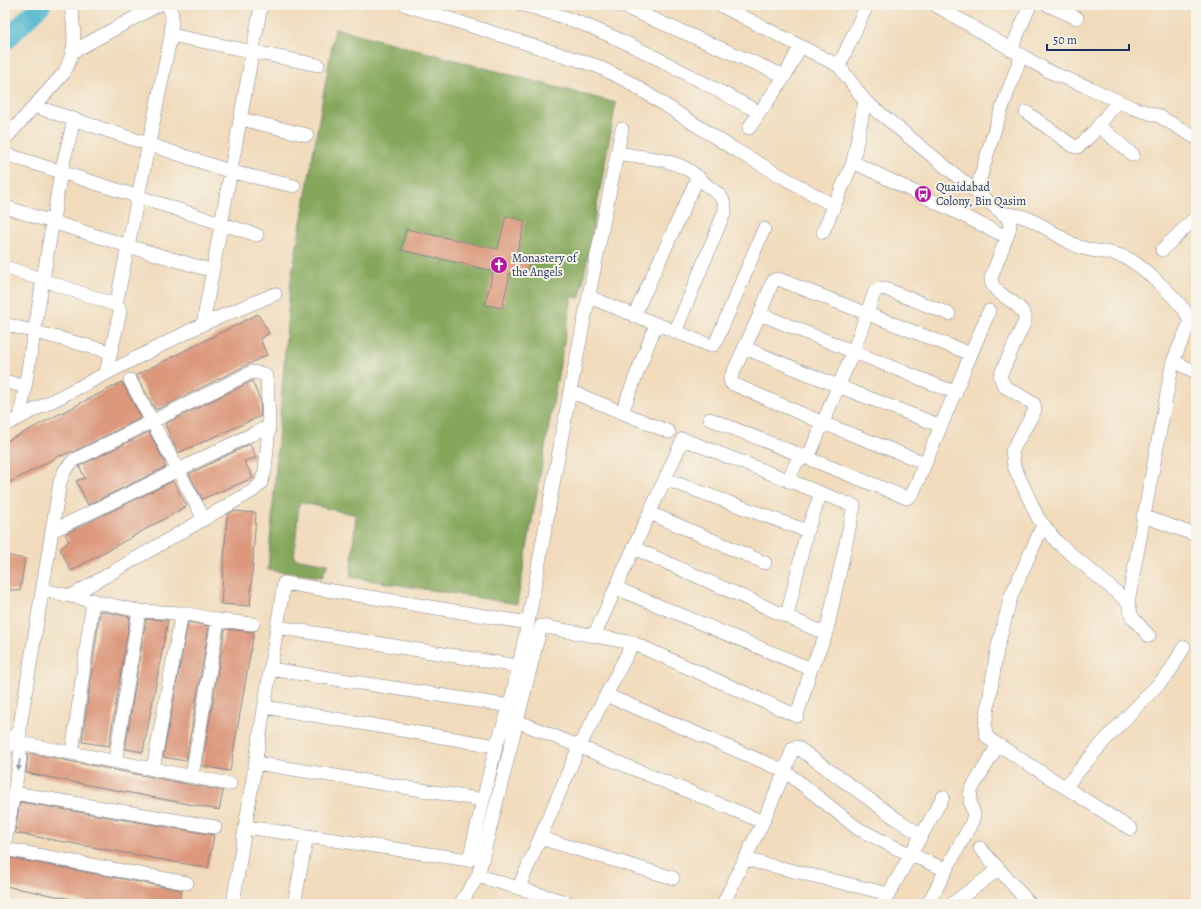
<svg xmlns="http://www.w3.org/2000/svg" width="1201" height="909" font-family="Alegreya,serif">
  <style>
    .forest { fill: #85a75c; stroke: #506b5d }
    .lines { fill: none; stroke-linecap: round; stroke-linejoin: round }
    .river { stroke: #51b7cf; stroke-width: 20 }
    .building { fill: #dc987d }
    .street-casing { stroke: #86858d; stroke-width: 14 }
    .street { stroke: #fff; stroke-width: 13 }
    .oneway { fill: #8d97ae }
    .labels { text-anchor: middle; stroke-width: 4; stroke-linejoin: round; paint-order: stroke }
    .poi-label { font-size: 12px; fill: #1b2f5e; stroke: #f7f3e8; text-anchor: start }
  </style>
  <rect width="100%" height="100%" fill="#f7f3e8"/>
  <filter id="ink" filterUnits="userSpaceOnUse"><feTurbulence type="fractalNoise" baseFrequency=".025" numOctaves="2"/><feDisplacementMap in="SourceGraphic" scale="8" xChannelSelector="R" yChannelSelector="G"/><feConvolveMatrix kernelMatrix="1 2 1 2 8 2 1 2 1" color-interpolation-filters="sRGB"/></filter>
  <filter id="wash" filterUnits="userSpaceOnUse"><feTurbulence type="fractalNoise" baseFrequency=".012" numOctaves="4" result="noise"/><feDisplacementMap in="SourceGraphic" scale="16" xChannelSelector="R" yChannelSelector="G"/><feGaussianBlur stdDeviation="0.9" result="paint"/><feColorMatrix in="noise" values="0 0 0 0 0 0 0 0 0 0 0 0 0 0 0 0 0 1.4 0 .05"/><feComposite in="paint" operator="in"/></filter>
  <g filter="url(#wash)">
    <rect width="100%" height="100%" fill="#f1dbbc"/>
    <path class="forest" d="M335,28L616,103L580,298L572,297L517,604L350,577L356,515L299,502L294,558L328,564L322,577L268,570L290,286Z"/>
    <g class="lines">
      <path class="river" d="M5,41L41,5"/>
    </g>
    <g id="blocks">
      <path class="building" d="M506,216L525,221L516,257L530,260L526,277L510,273L502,308L485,305L493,271L401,250L406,229L498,249Z
        M258,314L269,333L260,339L267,355L158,409H155L136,375Z
        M252,381L260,400L261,416L178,453L165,424Z
        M122,382L141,418L73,452L72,451L61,456V455L5,485V442Z
        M149,432L165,463L164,464L166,467L88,505L76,481L85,478L79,466Z
        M250,444L256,458L244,461L253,478L202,499L189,474Z
        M173,481L187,506L71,571L60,549L69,541L65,534Z
        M234,511L256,513L250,606L221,604L227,515Z
        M5,555L25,559L20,591L5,589Z
        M100,611L130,617L109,746L82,742Z
        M146,619L168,620L143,752L125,749Z
        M188,622L209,626L186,761L163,757Z
        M225,629L254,632L230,771L202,766Z
        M28,753L223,791L219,810L26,773Z
        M20,802L214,835L208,868L15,833Z
        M5,857L182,890L179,904H97L5,886Z"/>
    </g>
  </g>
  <g filter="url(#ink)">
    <use href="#blocks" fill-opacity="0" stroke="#86858d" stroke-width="1"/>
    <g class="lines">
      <g class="street-casing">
        <path id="street" d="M406,5L597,66L629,82L732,148L834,206
          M522,5C542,9 560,16 580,23C642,47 700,82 759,112
          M620,5L785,76
          M720,5L839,66L865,101L1007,217L1010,224L1009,231L991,278C990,296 1027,302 1025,321L1000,376L1004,386L1034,404L1035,410L1012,451L1014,466L1038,518L1057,542L1128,602
          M935,5L1050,72L1090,88L1133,108L1159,116L1196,138
          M1048,5L1077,18
          M171,35L318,65
          M1011,50L1030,5
          M74,51L158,5
          M839,66L867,5
          M34,106L232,172L294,186
          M1026,112L1073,146L1078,147L1092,134L1118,101
          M241,119L307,135
          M1099,126L1133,155
          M749,128L785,76L800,47
          M5,139L64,73C78,47 74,32 71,5
          M617,153C640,157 667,158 687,169C695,174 702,181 709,187C719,194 725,198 725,211L675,332
          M5,154L257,235
          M853,162L1007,237
          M976,192L997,122L1021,56
          M5,207L128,246L213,271
          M1003,214C1030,212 1053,235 1077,246C1091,252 1107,251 1122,256C1138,261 1175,297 1185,311C1187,315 1189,319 1190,322
          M823,232L853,162L865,101
          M1162,250L1196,217
          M5,267L116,305L119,308L120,312L106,373
          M589,297L709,345H713L716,342L764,229
          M116,305L171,35L172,15L168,5
          M760,314L956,393
          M634,316L698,177
          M5,324L111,352
          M203,324L261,5
          M745,348L838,386L941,426
          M1173,361L1196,372
          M130,380L204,519
          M5,381L25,387
          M570,391L669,432
          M622,412L656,324
          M20,417L61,172L74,120
          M710,419L907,498L912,495L989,311
          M5,425L203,324L275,294
          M925,463L823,423L731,383L730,379L760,314L772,283L774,280L778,279L971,354
          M665,479L807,531
          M788,481L796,463L807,456L811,451L853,352L875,291L883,288L949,314
          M650,513L765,563
          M1143,516L1196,535
          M1043,525L1011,596L997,650L985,726L986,735L989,739L1131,829
          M52,531L269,426
          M634,548L826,634
          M616,588L811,669
          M43,590L139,611L182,613L218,620L253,624
          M787,616L807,531L821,493
          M277,627L517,666
          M1149,636L1132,617L1128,602L1173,361L1190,322L1196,320
          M270,669L510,706
          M606,695L785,771L793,748L797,747L898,820L921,835
          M265,707L496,746
          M517,721L763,822
          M5,740L230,784
          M5,753L10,741L15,734
          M72,753L93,600
          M115,762L139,611
          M256,763L483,800
          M153,769L182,613
          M192,776L218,620
          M1065,787L1106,739L1169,673L1184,647
          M14,793L215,827
          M246,827L469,860L496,746L510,706L528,623L570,391L622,129
          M540,838L673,878
          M5,842L20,760V726L60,482L65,470L74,460L252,372L264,374L267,378L269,426L265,471L261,483L254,490L71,596
          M980,848L1030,904
          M5,849L187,883
          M744,859L889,894
          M478,876L572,904
          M519,887L579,747L633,643
          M233,904L284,583L528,623
          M294,904L307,836
          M460,904L478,876L541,626L633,643L797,716L811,669L826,634L854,506L683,439L594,636
          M723,904L763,822L785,771L857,828L894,847L946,870
          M883,904L943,797
          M928,904L946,870L971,824L974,815L970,801L971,790L998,745
          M952,904L999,869"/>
      </g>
      <use href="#street" class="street"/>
    </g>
    <defs><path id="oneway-solid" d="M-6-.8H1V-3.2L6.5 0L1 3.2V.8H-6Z"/></defs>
    <use class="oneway" href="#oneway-solid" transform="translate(19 765) rotate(98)"/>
  </g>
  <defs>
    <g id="bus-disc" transform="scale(0.9)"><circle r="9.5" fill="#b5179e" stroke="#f7f3e8"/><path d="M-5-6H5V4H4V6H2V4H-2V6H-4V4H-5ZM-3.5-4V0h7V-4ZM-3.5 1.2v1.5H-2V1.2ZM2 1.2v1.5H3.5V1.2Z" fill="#fff"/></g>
    <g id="church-disc" transform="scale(0.9)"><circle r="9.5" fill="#b5179e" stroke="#f7f3e8"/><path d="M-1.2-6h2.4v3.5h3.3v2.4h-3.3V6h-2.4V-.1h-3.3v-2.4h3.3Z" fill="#fff"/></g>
  </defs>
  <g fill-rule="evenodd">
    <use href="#bus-disc" x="923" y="194"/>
    <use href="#church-disc" x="499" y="265"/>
  </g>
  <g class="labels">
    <g class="poi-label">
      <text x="936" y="191">Quaidabad<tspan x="936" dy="14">Colony, Bin Qasim</tspan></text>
      <text x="512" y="262">Monastery of<tspan x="512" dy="14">the Angels</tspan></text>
    </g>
  </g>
  <rect width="1201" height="909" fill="none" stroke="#f7f3e8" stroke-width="20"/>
  <path d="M1047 44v6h82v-6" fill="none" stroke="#1b2f5e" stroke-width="2"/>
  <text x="1053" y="44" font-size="12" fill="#1b2f5e" stroke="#f7f3e8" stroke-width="3" paint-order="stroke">50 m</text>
</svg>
